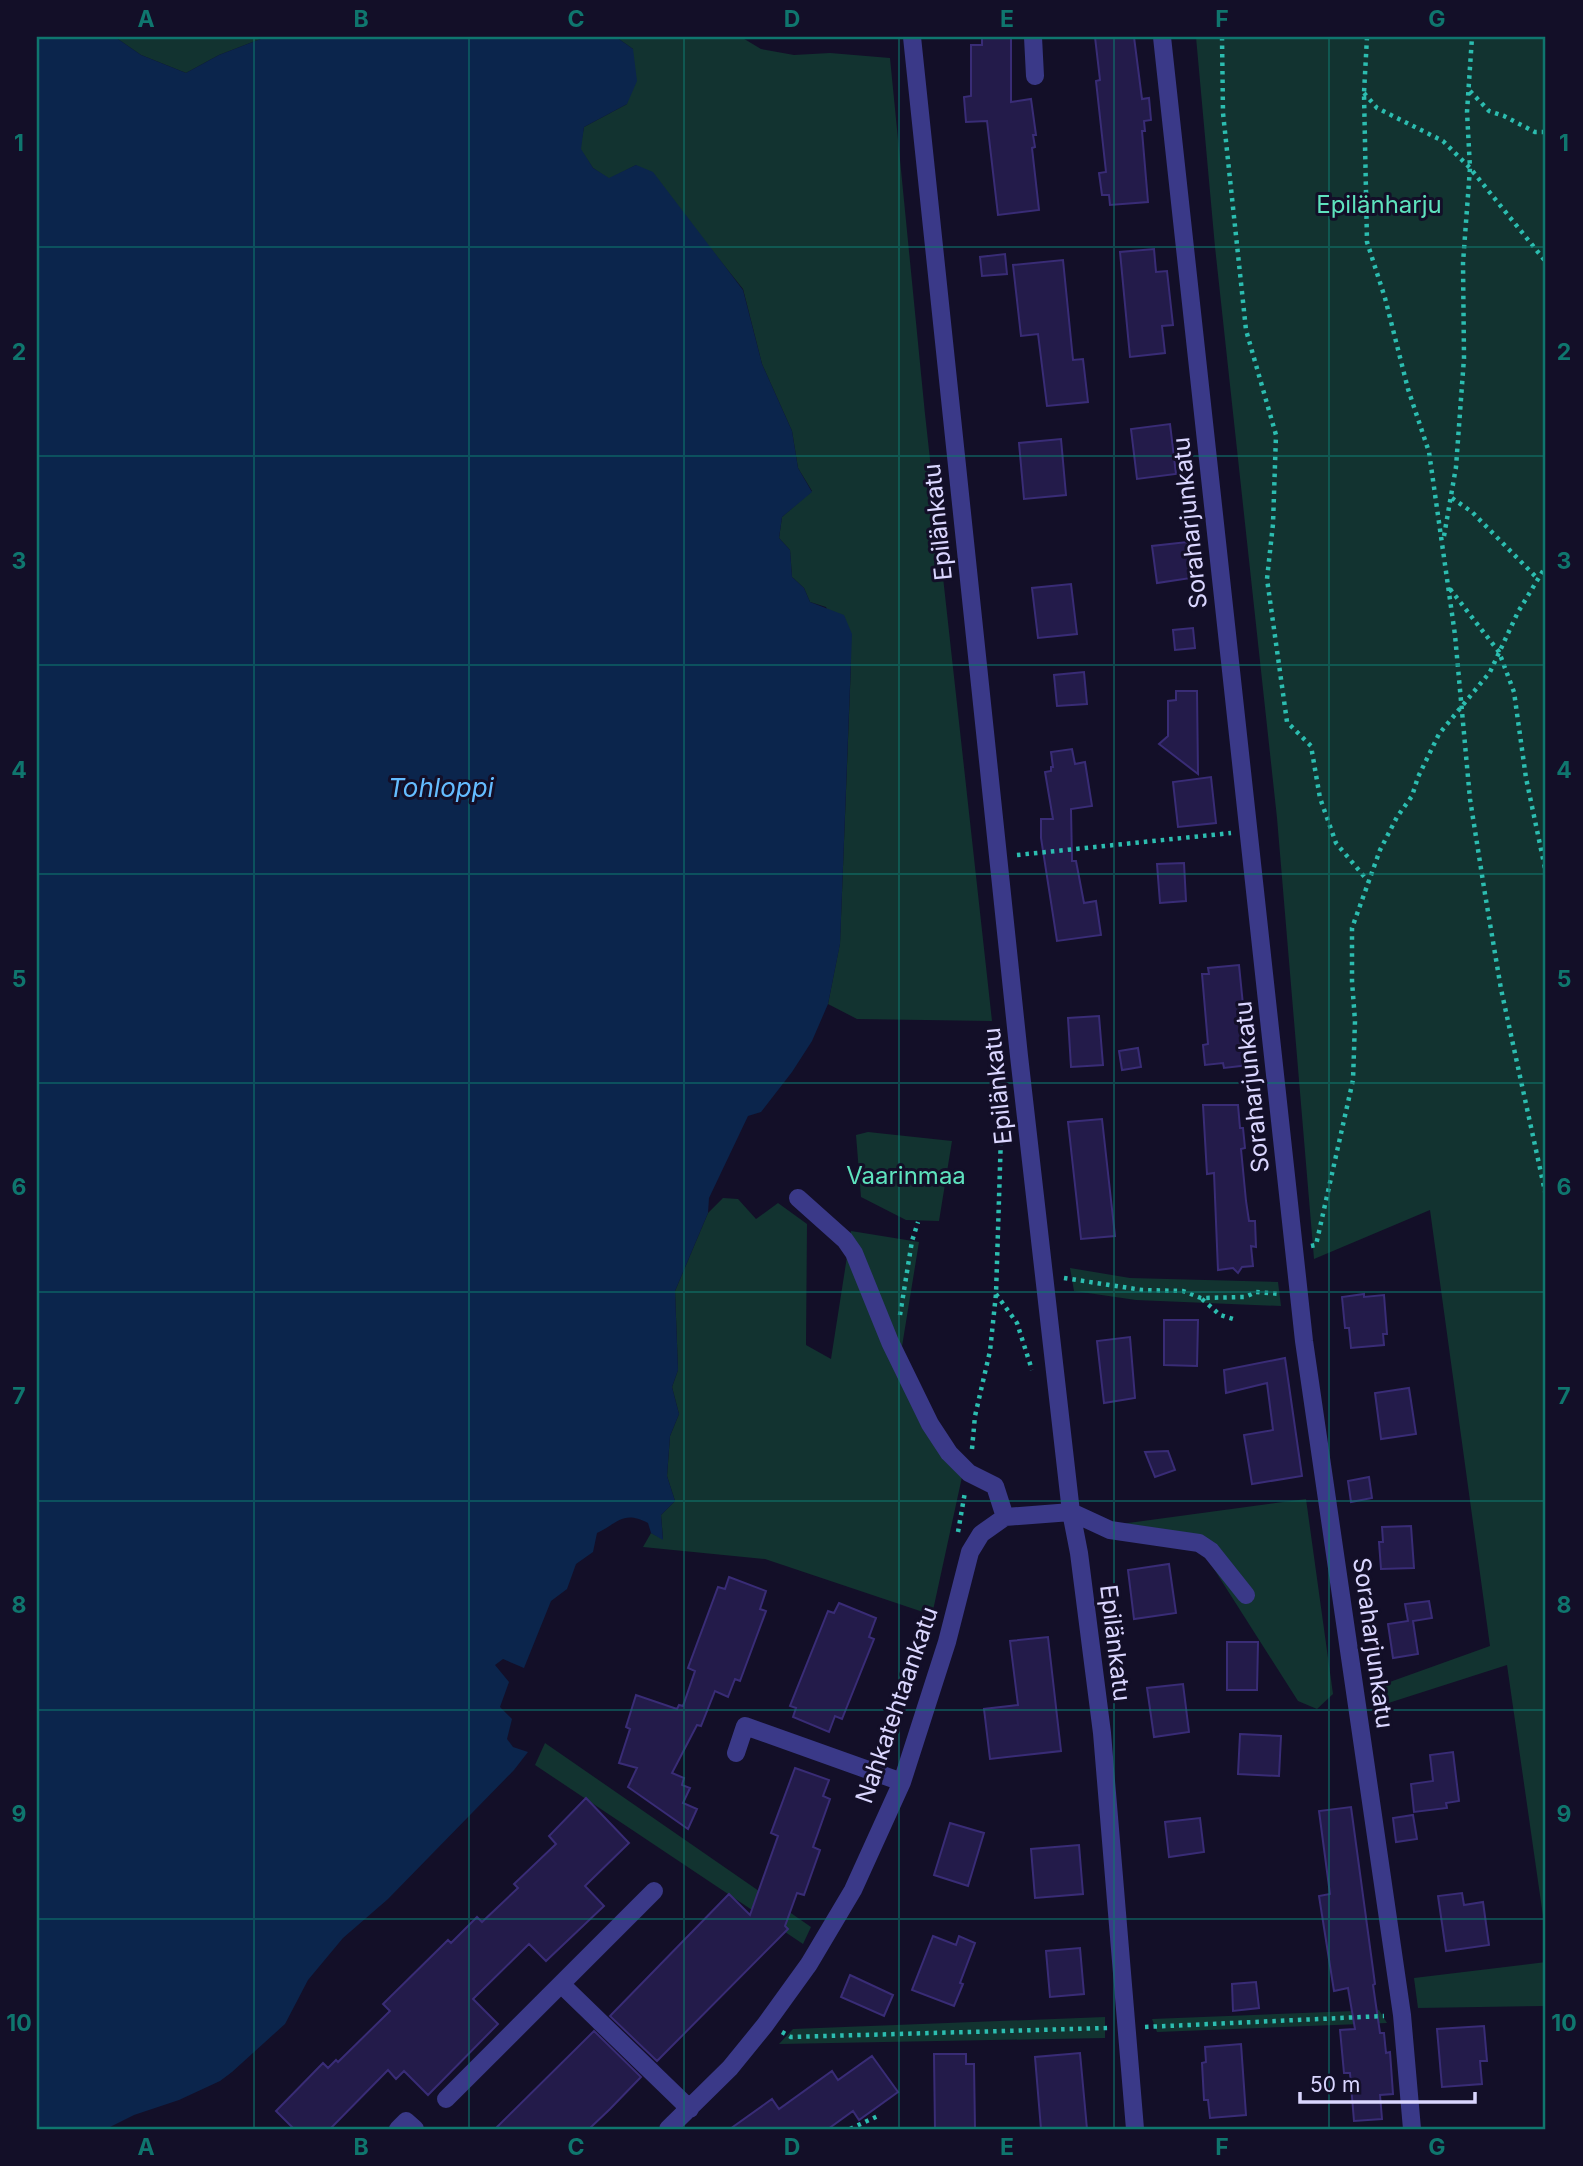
<svg xmlns="http://www.w3.org/2000/svg" width="1583" height="2166" font-family="Inter,sans-serif">
  <style>
    .green { fill: #123330 }
    .water { fill: #0b254c }
    .building { fill: #231b4a; stroke: #392c76; stroke-width: 2 }
    .lines { fill: none; stroke-linecap: round; stroke-linejoin: round }
    .path { stroke: #2cbdb0; stroke-width: 4.5; stroke-dasharray: 3.5 5; stroke-linecap: butt }
    .minor { stroke: #3a3988; stroke-width: 18 }
    .grid { fill: none; stroke: #0f766e; stroke-width: 2; stroke-opacity: 0.55 }
    .labels { text-anchor: middle; stroke-width: 6; stroke-linejoin: round; paint-order: stroke }
    .park-label { font-size: 24px; fill: #5ee3be; stroke: #130f28 }
    .street-label { font-size: 24px; fill: #dad6ff; stroke: #130f28 }
    .water-label { font-size: 26px; font-style: italic; fill: #64bcff; stroke: #130f28 }
    .neatline { fill: none; stroke: #0f766e; stroke-width: 2.5 }
    .grid-label { font-size: 23px; text-anchor: middle; font-weight: bold; fill: #0f766e }
  </style>
  <rect width="100%" height="100%" fill="#130f28"/>
  <path class="green" d="M115,37H266L219,55L186,73L141,55Z
    M616,37H741L761,49L794,55L830,53L890,58L925,414L992,1021L857,1019L828,1004L840,943L851,664L826,607L810,602L804,588L792,577L790,550L779,538L782,517L812,491L798,468L792,431L762,364L743,289L699,234L636,165L609,179L593,168L580,149L584,127L627,104L633,49Z
    M1196,37H1546V1937L1507,1665L1376,1707L1373,1688L1490,1646L1430,1210L1314,1259L1277,818L1215,247Z
    M868,1132L952,1141L939,1221L906,1220L861,1197L856,1135Z
    M723,1198L738,1199L756,1219L778,1203L807,1224L806,1345L831,1359L851,1231L919,1242L898,1371L962,1477L932,1615L765,1559L643,1547L651,1533L663,1539L661,1515L675,1501L667,1476L670,1436L679,1414L672,1387L678,1370L675,1291L708,1213Z
    M1070,1268L1130,1278L1278,1282L1281,1306L1136,1300L1074,1291Z
    M1306,1499L1333,1694L1317,1709L1298,1701L1200,1547L1106,1526Z
    M545,1743L811,1927L803,1944L535,1765Z
    M1546,1962V2006L1418,2008L1414,1978Z
    M1379,2010L1387,2023L1157,2032L1152,2019Z
    M1105,2017V2038L779,2044L793,2029Z"/>
  <path class="water" d="M37,37H115L141,55L186,73L219,55L266,37H616L633,49L637,81L627,104L584,127L581,149L593,168L609,178L636,165L653,172L743,290L762,364L792,431L798,468L812,492L782,517L779,538L790,550L792,577L804,588L810,602L844,615L852,634L840,944L828,1004L812,1041L792,1072L761,1112L748,1116L709,1198L708,1213L675,1291L678,1370L672,1387L679,1414L670,1436L667,1476L675,1501L661,1515L663,1540L651,1533L648,1523C623,1510 618,1523 597,1533L593,1552L576,1564L567,1589L551,1601L524,1668L503,1659L495,1665L509,1682L500,1707L512,1719L507,1739L513,1747L528,1752L514,1770L388,1899L343,1938L308,1980L285,2024L232,2072L220,2081L179,2100L134,2115L106,2129H37Z"/>
  <path class="building" d="M982,37H1011V102L1031,99L1036,135H1033L1035,147L1032,148L1039,210L998,215L987,121L966,122L964,97L971,96V45H982Z
    M1095,37H1134L1142,99L1149,98L1151,120L1144,121L1145,131H1142L1148,202L1110,205L1109,195H1102L1099,173L1106,172L1096,81L1100,80Z
    M1154,249L1156,272L1167,271L1173,325L1162,326L1165,353L1130,357L1120,252Z
    M1005,254L1007,274L982,276L980,257Z
    M1063,260L1073,360L1083,359L1088,402L1047,406L1038,334L1021,336L1013,265Z
    M1170,424L1176,474L1137,479L1131,429Z
    M1061,439L1066,495L1024,499L1019,443Z
    M1187,542L1191,578L1157,583L1152,546Z
    M1071,584L1077,634L1038,638L1032,588Z
    M1193,628L1195,648L1175,650L1173,630Z
    M1084,672L1087,704L1057,706L1054,675Z
    M1176,691H1197L1198,774L1159,744L1168,736V701L1176,700Z
    M1072,749L1075,764L1085,762L1092,806L1071,809L1072,861H1076L1084,903L1096,901L1101,935L1057,941L1041,838V819H1053L1045,772L1051,771V767H1053L1051,752Z
    M1211,777L1216,823L1178,827L1173,782Z
    M1184,863L1186,901L1160,903L1157,864Z
    M1239,965L1249,1065L1224,1068L1223,1063L1205,1065L1203,1045L1208,1044L1202,974H1209L1208,968Z
    M1099,1016L1103,1065L1071,1067L1068,1018Z
    M1138,1048L1141,1067L1122,1070L1119,1051Z
    M1203,1105H1238L1240,1128H1243L1245,1148L1241,1149L1246,1201L1249,1221H1255L1256,1247L1251,1246L1253,1266L1242,1267L1238,1273L1233,1268L1218,1270L1214,1173L1207,1174Z
    M1102,1119L1115,1236L1081,1239L1068,1122Z
    M1364,1294V1297L1384,1295L1387,1334H1383L1384,1345L1351,1348L1349,1328H1345L1342,1297Z
    M1164,1320H1198L1197,1366L1164,1365Z
    M1130,1337L1135,1398L1104,1403L1097,1341Z
    M1285,1358L1302,1476L1252,1484L1244,1435L1273,1430L1267,1383L1226,1393L1224,1370Z
    M1409,1388L1416,1434L1381,1439L1375,1393Z
    M1168,1451L1175,1470L1155,1477L1145,1452Z
    M1369,1477L1372,1498L1351,1502L1348,1481Z
    M1411,1526L1414,1568L1381,1569L1379,1542H1383L1382,1527Z
    M1169,1564L1176,1613L1134,1619L1128,1570Z
    M729,1577L766,1591L760,1609L766,1611L740,1681L735,1679L728,1697L715,1691L701,1726L697,1725L672,1773L684,1778L682,1785L690,1788L683,1803L697,1809L688,1829L628,1787L637,1768L619,1763L630,1729L626,1727L636,1695L677,1709L679,1705L683,1706L695,1671L688,1668L718,1587L725,1589Z
    M1429,1601L1432,1618L1413,1621L1418,1654L1393,1658L1388,1624L1408,1621L1405,1604Z
    M839,1603L876,1618L869,1637L874,1639L842,1719L835,1716L829,1732L793,1717L796,1708L790,1706L828,1611L834,1613Z
    M1048,1637L1061,1751L990,1759L984,1709L1018,1705L1010,1641Z
    M1227,1642H1258L1257,1690H1227Z
    M1183,1684L1189,1732L1154,1737L1147,1688Z
    M1240,1734L1281,1736L1279,1776L1238,1774Z
    M1453,1752L1459,1801L1446,1803L1447,1808L1414,1812L1411,1784L1433,1781L1430,1755Z
    M795,1768L829,1780L823,1796L830,1799L813,1847L820,1850L804,1895L797,1893L785,1926L788,1929L657,2061L610,2016L729,1894L750,1915L778,1836L771,1833Z
    M586,1798L629,1843L585,1886L604,1906L546,1961L529,1944L473,1999L498,2024L428,2095L404,2071L396,2079L388,2070L330,2129H294L276,2111L323,2063L328,2068L336,2060L338,2062L390,2011L383,2004L448,1940L451,1943L477,1917L482,1922L518,1888L514,1884L556,1844L549,1836Z
    M1351,1807L1375,1984L1373,1985L1380,2033H1384L1386,2053L1390,2052L1393,2094L1380,2095L1382,2119L1354,2121L1350,2073H1344L1340,2030L1355,2029L1348,1988L1334,1991L1319,1896L1330,1894L1319,1811Z
    M1413,1815L1417,1839L1396,1842L1393,1818Z
    M1200,1818L1204,1852L1169,1857L1165,1822Z
    M950,1823L984,1833L968,1886L934,1875Z
    M1079,1845L1083,1894L1035,1898L1031,1849Z
    M1462,1893L1464,1905L1483,1902L1489,1945L1446,1951L1438,1896Z
    M933,1936L956,1945L959,1936L975,1943L960,1983L963,1984L954,2006L912,1990Z
    M1080,1948L1084,1994L1050,1997L1046,1951Z
    M850,1975L893,1995L884,2016L841,1997Z
    M1256,1982L1259,2008L1233,2011L1232,1984Z
    M1484,2026L1487,2061H1480L1482,2084L1442,2087L1437,2029Z
    M594,2031L641,2077L610,2109L589,2129H495Z
    M1241,2044L1246,2115L1210,2118L1208,2100H1204L1202,2063L1206,2062L1205,2047Z
    M1080,2053L1087,2129H1041L1035,2057Z
    M934,2054H966V2064H974L975,2129H935Z
    M872,2056L898,2092L859,2120L853,2111L828,2129H730L772,2099L779,2109L832,2071L838,2080Z"/>
  <g class="lines">
    <path class="path" d="M1222,37L1223,113L1246,330L1276,435L1273,524L1267,579L1287,722L1311,746L1320,798L1336,843L1368,881
      M1367,37L1364,93L1367,242L1385,298L1408,389L1429,452L1455,635L1470,799L1485,894L1501,989L1546,1196
      M1470,91L1489,111L1504,116L1535,132H1546
      M1364,93L1377,108L1443,141L1470,168L1546,262
      M1452,498L1472,512L1538,579
      M1444,536L1456,467L1464,358L1463,263L1470,168L1467,112L1472,37
      M1450,589L1499,652L1514,692L1526,778L1546,873
      M1017,855L1231,833
      M1311,1246L1316,1245L1353,1080L1355,1021L1352,981V928L1380,850L1397,817L1412,796L1418,777L1439,734L1490,672L1518,612L1546,566
      M1064,1278L1142,1290L1183,1291L1201,1298L1245,1297L1256,1292L1281,1294
      M996,1294L1017,1323L1032,1370
      M1202,1299L1220,1315L1233,1319
      M900,1315L912,1241L918,1222
      M972,1449L975,1416L990,1351L996,1294L1002,1103
      M958,1532L965,1492
      M1145,2027L1384,2016
      M782,2032L791,2037L1108,2028
      M850,2129L880,2115"/>
    <path class="minor" d="M912,37L1019,1056L1071,1512L1079,1553L1102,1733L1135,2129
      M1033,37L1035,76
      M1162,37L1304,1341L1402,2015L1412,2129
      M798,1198L845,1240L854,1253L890,1342L930,1424L949,1453L969,1473L995,1486L1005,1517
      M736,1753L745,1726L902,1782
      M561,1984L690,2109
      M446,2099L654,1891
      M398,2129L406,2121L415,2129
      M668,2129L730,2068L765,2025L809,1964L853,1890L902,1782L947,1642L970,1552L981,1534L1005,1517L1071,1512L1110,1530L1199,1543L1211,1551L1246,1595"/>
  </g>
  <path class="grid" d="M254,37V2129M469,37V2129M684,37V2129M899,37V2129M1114,37V2129M1329,37V2129M37,247H1546M37,456H1546M37,665H1546M37,874H1546M37,1083H1546M37,1292H1546M37,1501H1546M37,1710H1546M37,1919H1546"/>
  <g class="labels">
    <g class="park-label">
      <text x="1379" y="213">Epilänharju</text>
      <text x="906" y="1184">Vaarinmaa</text>
    </g>
    <g class="street-label">
      <text transform="translate(938 522) rotate(-96)" y="8">Epilänkatu</text>
      <text transform="translate(1190 523) rotate(-96)" y="8">Soraharjunkatu</text>
      <text transform="translate(998 1086) rotate(-96)" y="8">Epilänkatu</text>
      <text transform="translate(1252 1087) rotate(-96)" y="8">Soraharjunkatu</text>
      <text transform="translate(1115 1643) rotate(83)" y="8">Epilänkatu</text>
      <text transform="translate(1373 1643) rotate(82)" y="8">Soraharjunkatu</text>
      <text transform="translate(897 1705) rotate(-71)" y="8">Nahkatehtaankatu</text>
    </g>
    <g class="water-label">
      <text x="441" y="797">Tohloppi</text>
    </g>
  </g>
  <rect width="1583" height="2166" fill="none" stroke="#130f28" stroke-width="77"/>
  <path d="M1300 2092v10h175v-10" fill="none" stroke="#dad6ff" stroke-width="3.5"/>
  <text x="1310" y="2092" font-size="21" fill="#dad6ff" stroke="#130f28" stroke-width="5" paint-order="stroke">50 m</text>
  <rect x="38" y="38" width="1506" height="2090" class="neatline"/>
  <g class="grid-label">
    <text x="146" y="27">A</text>
    <text x="361" y="27">B</text>
    <text x="576" y="27">C</text>
    <text x="792" y="27">D</text>
    <text x="1007" y="27">E</text>
    <text x="1222" y="27">F</text>
    <text x="1437" y="27">G</text>
    <text x="19" y="151">1</text>
    <text x="1564" y="151">1</text>
    <text x="19" y="360">2</text>
    <text x="1564" y="360">2</text>
    <text x="19" y="569">3</text>
    <text x="1564" y="569">3</text>
    <text x="19" y="778">4</text>
    <text x="1564" y="778">4</text>
    <text x="19" y="987">5</text>
    <text x="1564" y="987">5</text>
    <text x="19" y="1195">6</text>
    <text x="1564" y="1195">6</text>
    <text x="19" y="1404">7</text>
    <text x="1564" y="1404">7</text>
    <text x="19" y="1613">8</text>
    <text x="1564" y="1613">8</text>
    <text x="19" y="1822">9</text>
    <text x="1564" y="1822">9</text>
    <text x="19" y="2031">10</text>
    <text x="1564" y="2031">10</text>
    <text x="146" y="2155">A</text>
    <text x="361" y="2155">B</text>
    <text x="576" y="2155">C</text>
    <text x="792" y="2155">D</text>
    <text x="1007" y="2155">E</text>
    <text x="1222" y="2155">F</text>
    <text x="1437" y="2155">G</text>
  </g>
</svg>
